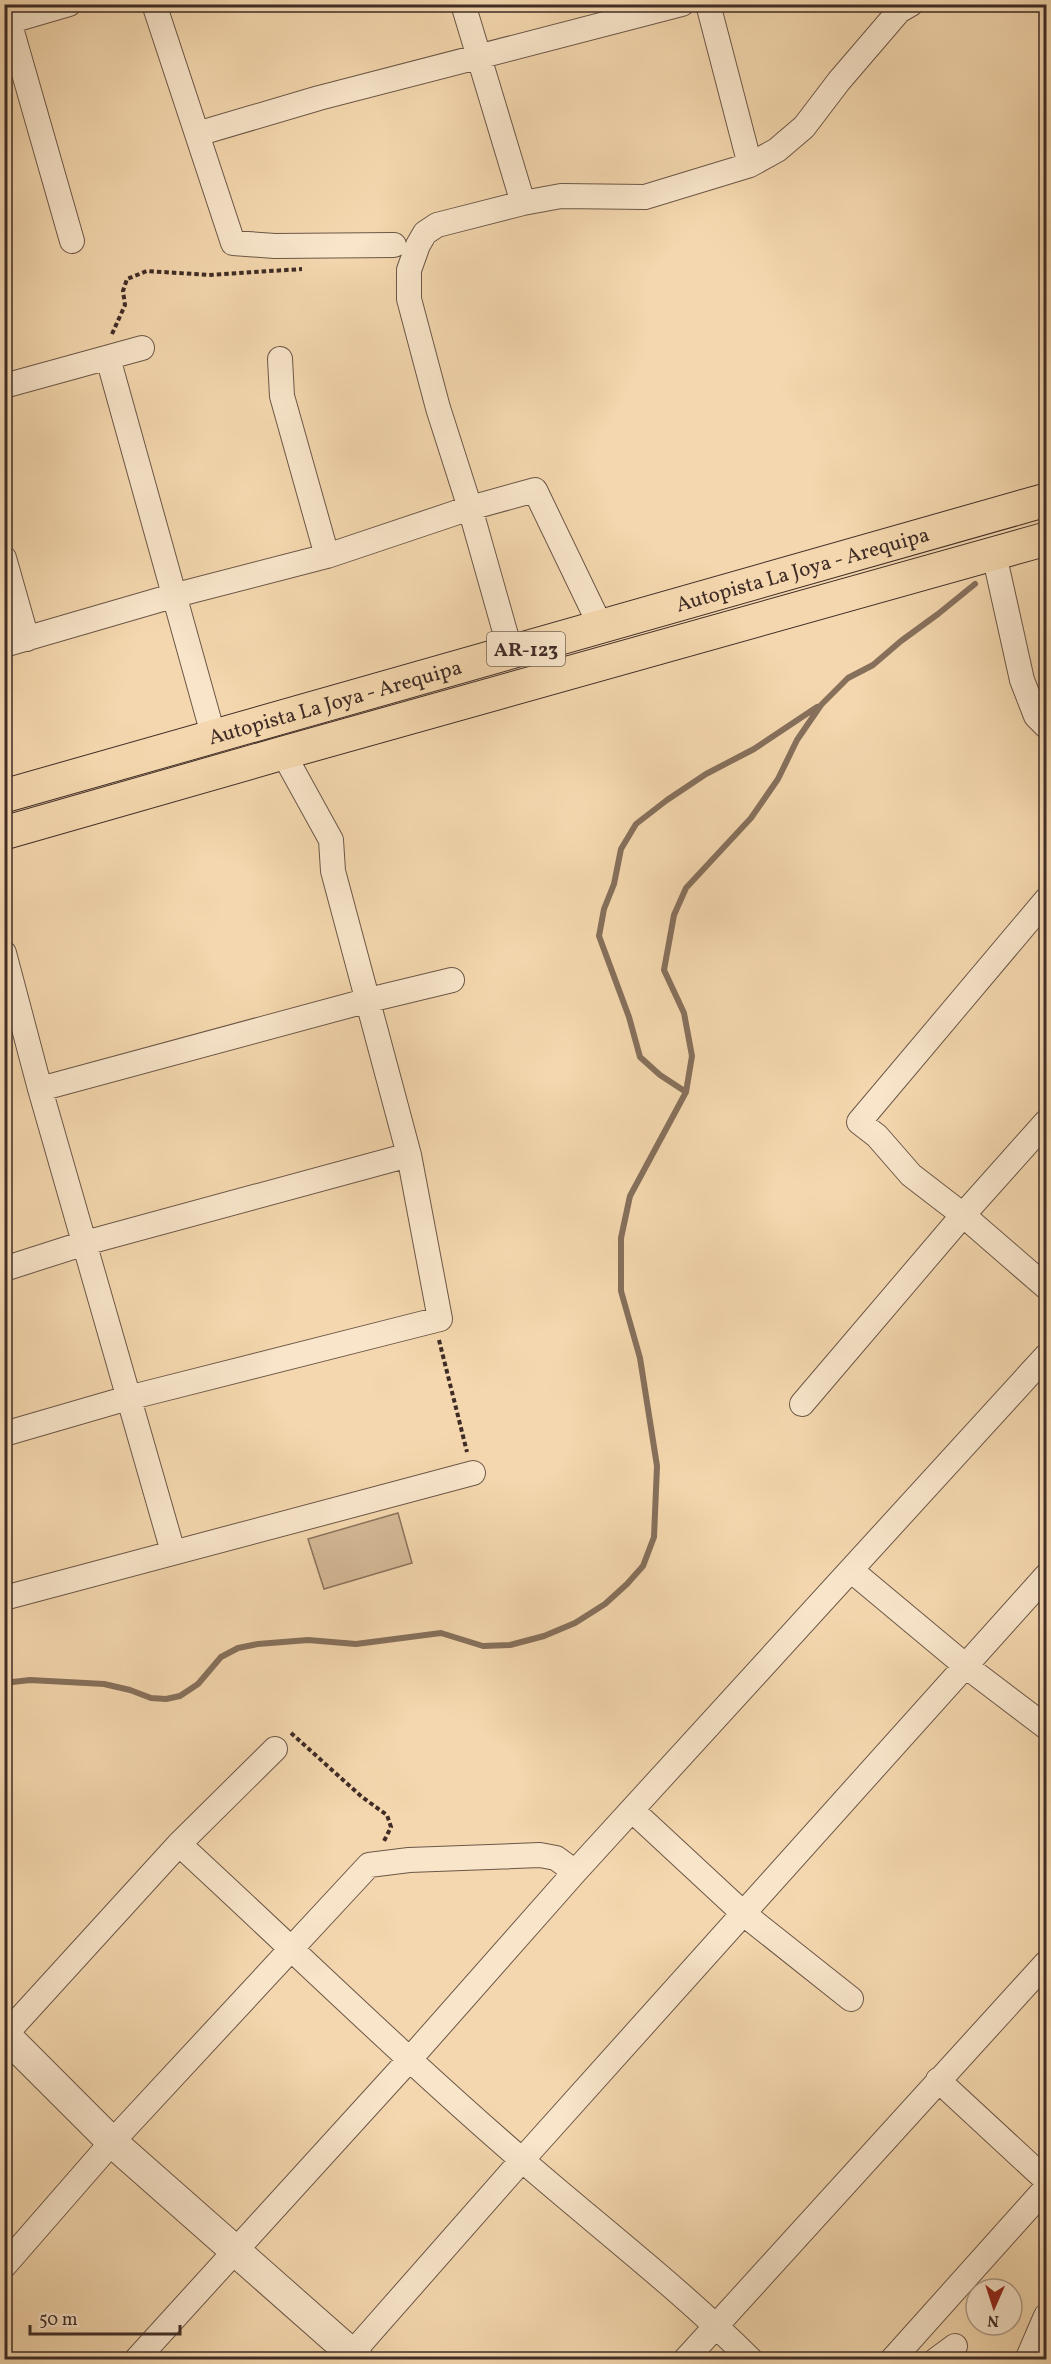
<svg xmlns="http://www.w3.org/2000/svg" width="1051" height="2364" font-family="Vollkorn,serif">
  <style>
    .pitch { fill: #d5ba97; stroke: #8a735e; stroke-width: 1.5 }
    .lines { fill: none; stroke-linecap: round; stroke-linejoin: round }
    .stream { stroke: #86705c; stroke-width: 6 }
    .minor-casing { stroke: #6c5748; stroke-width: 26 }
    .tertiary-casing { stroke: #6c5748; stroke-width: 32 }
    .primary-casing { stroke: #3f2c26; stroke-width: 35 }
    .path { stroke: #3f2c26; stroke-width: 4; stroke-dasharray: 4.5 3; stroke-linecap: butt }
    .minor { stroke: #f8e5ca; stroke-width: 24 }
    .tertiary { stroke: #f8e5ca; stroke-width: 30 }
    .primary { stroke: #f4d7ae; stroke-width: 33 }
    .labels { text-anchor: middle; stroke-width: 4.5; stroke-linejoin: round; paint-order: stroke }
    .shield { fill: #f8e5ca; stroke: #766457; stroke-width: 1.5 }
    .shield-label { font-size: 20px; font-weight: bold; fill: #3f2c26 }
    .street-label { font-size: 21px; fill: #3f2c26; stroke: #f8e5ca }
  </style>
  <rect width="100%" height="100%" fill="#f4d7ae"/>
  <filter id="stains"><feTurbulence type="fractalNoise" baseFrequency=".00333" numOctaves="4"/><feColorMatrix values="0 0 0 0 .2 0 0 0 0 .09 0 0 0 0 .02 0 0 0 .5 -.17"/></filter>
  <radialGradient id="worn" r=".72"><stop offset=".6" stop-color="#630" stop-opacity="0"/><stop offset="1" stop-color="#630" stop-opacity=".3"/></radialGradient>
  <path class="pitch" d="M398,1513L412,1563L324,1589L308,1539Z"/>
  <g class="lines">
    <path class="stream" d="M686,1092L660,1075L640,1057L629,1017L599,936L604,909L614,884L621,849L636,824L667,800L706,774L754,749L817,707
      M4,1683L30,1680L104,1684L130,1690L151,1698L166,1699L180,1696L198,1684L221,1657L238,1648L258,1644L308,1640L356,1644L441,1633L483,1646L510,1645L544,1636L575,1623L605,1604L627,1584L643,1566L654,1537L657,1466L640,1358L621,1291V1238L630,1196L686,1092L692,1056L684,1013L664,970L674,915L686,888L751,818L778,779L797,740L821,705L848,678L873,665L901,641L938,614L975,584"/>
    <g class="minor-casing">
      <path id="minor" d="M154,4L233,243L275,246L394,245
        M463,4L523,203
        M708,4L750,165
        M9,21L72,241
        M4,23L69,4
        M197,134L319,98L682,4
        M108,358L214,738
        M280,359L282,396L327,556
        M4,386L142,348
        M994,554L1022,680L1036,716L1046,726
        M4,558L27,639
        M4,645L176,595L327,556L470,508L535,490L601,627
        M511,653L470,508L438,408L409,299V270L418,245L425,233L437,225L523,203L561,196L645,197L750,165L777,150L804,127L839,81L899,11L911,4
        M1046,900L859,1122L877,1136L911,1175L963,1215L1046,1287
        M4,953L40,1089L173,1552
        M40,1089L369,1000L452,980
        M4,1269L85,1243L409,1155
        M802,1404L963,1215L1046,1122
        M4,1434L128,1398L440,1319L409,1155L333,871L331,840L283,753
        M852,1571L967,1667L1046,1727
        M4,1598L473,1473
        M633,1811L744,1914L851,1999
        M179,1844C293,1949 404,2058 522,2160C598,2226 679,2288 751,2360
        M4,2036L179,1844L275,1749
        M938,2080L1046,2180
        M4,2266L112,2142L369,1865L409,1860L540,1855L556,1858L575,1872
        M136,2360L409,2060L575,1872L1046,1356
        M346,2360L522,2160L1046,1576
        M685,2360L1046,1963
        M892,2360L1046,2188
        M936,2360L955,2346
        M1027,2360L1046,2316"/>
    </g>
    <g class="tertiary-casing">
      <path id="tertiary" d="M4,2034L112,2142L359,2360"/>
    </g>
    <g class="primary-casing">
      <g id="primary">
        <path id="s1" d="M4,796L1046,500"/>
        <path d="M4,833L283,753L1046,539"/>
      </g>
    </g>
    <path class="path" d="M112,334L125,305L123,291L127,279L147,271L209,275L302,269
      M439,1340L467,1452
      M291,1733L362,1797L387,1815L391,1827L384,1841"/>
    <use href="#minor" class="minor"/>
    <use href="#tertiary" class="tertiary"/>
    <use href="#primary" class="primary"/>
  </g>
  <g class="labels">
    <rect class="shield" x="487" y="632" width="78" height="34" rx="4.5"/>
    <g class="shield-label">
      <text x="526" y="656">AR-123</text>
    </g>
    <g class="street-label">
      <text dy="7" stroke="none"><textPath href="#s1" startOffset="830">Autopista La Joya - Arequipa</textPath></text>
      <text dy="7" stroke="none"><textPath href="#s1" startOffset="344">Autopista La Joya - Arequipa</textPath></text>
    </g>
  </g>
  <rect width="1051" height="2364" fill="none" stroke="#f4d7ae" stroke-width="24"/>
  <rect x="6" y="6" width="1039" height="2352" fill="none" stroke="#3f2c26" stroke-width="3"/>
  <rect x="12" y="12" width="1027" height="2340" fill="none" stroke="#3f2c26" stroke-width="1.5"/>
  <g transform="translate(994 2307) rotate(183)"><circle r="28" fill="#f8e5ca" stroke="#ae9b88" stroke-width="1.5"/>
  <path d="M0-4.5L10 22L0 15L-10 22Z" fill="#8f2418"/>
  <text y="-9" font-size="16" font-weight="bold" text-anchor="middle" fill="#3f2c26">N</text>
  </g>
  <path d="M30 2325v9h150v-9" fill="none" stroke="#3f2c26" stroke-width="3"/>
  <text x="39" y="2325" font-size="18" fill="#3f2c26" stroke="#f8e5ca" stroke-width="4.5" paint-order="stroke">50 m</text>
  <rect width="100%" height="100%" filter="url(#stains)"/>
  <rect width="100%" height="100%" fill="url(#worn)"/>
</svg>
